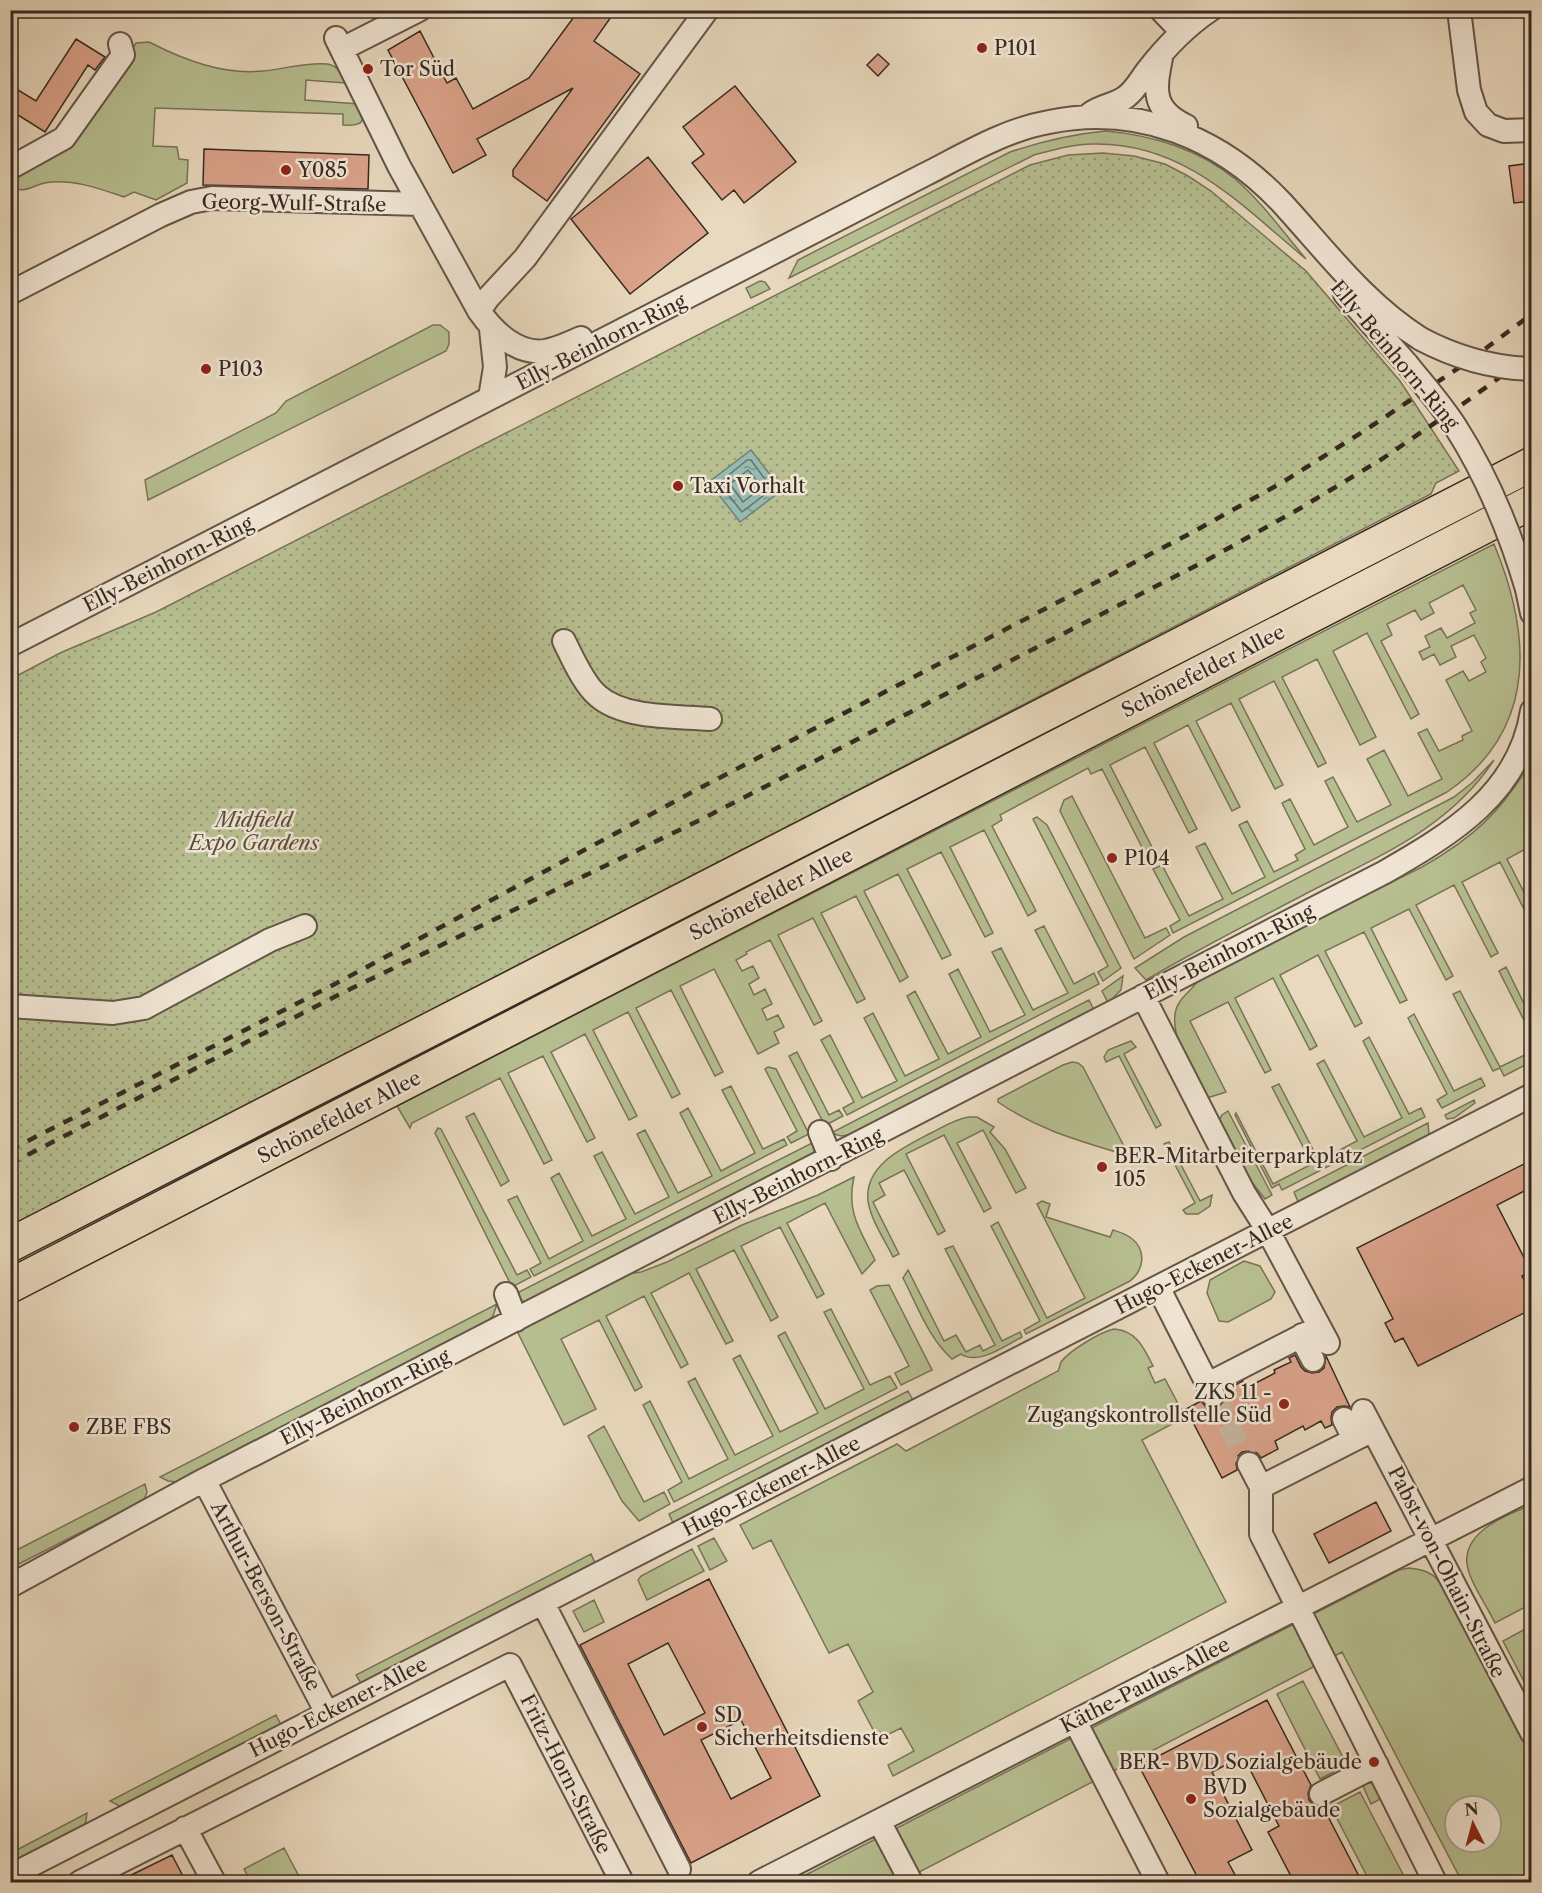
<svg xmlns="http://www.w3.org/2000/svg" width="1542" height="1893" font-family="'Libre Caslon Text',serif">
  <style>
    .grass { fill: #b7bf91; stroke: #777459; stroke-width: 1.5; fill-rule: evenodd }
    .park { fill: url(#park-dots); stroke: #777459; stroke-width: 1.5 }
    .water { fill: url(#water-ripples); stroke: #718077; stroke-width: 1.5 }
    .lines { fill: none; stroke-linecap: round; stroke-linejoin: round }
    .shore { stroke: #677268; stroke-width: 1.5 }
    .building { fill: #dba38b; stroke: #372921; stroke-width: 1.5; fill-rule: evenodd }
    .minor-tunnel { stroke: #c5b69f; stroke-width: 22; stroke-dasharray: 22 11; stroke-linecap: butt }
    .minor-casing { stroke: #645548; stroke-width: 26 }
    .highway-casing { stroke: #372921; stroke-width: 36 }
    .minor { stroke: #f1e6d5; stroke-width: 22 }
    .highway { stroke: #e9d9be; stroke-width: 33 }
    .rail { stroke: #372921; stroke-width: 4.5; stroke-dasharray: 10 10; stroke-linecap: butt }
    .minor-bridge-casing { stroke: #645548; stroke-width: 26; stroke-linecap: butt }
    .minor-bridge { stroke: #f1e6d5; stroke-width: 22 }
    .poi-dot { fill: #8f2418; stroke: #f1e6d5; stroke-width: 2 }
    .labels { text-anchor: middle; stroke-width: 5; stroke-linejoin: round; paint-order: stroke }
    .poi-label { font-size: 20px; fill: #372921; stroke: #f1e6d5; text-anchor: start }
    .street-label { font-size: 20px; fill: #372921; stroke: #f1e6d5 }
    .park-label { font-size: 20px; font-style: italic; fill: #574e3d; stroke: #f1e6d5 }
  </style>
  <defs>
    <pattern id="park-dots" width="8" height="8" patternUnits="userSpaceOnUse" patternTransform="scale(1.5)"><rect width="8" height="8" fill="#b7bf91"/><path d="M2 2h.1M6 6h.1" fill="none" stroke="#969b76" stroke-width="1.8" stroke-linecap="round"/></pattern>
    <pattern id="water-ripples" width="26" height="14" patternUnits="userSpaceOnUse" patternTransform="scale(1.5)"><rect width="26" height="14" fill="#97bab0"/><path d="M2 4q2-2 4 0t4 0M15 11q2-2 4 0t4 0" fill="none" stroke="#7c978f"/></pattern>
  </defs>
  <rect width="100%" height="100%" fill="#e9d9be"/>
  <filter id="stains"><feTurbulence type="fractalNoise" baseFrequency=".00333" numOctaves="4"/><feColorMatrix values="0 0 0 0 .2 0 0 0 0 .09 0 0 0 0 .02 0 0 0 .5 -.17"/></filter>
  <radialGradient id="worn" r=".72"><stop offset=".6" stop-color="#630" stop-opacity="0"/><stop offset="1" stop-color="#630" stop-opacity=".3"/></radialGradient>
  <path class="grass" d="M149,42C184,60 223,75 263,71C284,69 306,62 327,64C337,65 342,74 347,81L345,83L306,80L305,100L359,104C367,123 362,126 343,125V114L155,108L153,146L177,147L179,159L188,160L187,183L156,200L134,192L124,197C100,189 77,180 51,182C34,183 29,194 11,188L10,172L72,141L136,43Z
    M1106,131C1151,135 1199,149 1235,179C1262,202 1283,232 1306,259C1241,205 1184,142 1093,144C1073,144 1053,150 1034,155L789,278L798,260L1010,152C1043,141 1071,134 1106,131Z
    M760,281L765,282L770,289L751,298L746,288Z
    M433,325H440L449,332V344L446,351L148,500L145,480L276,413L286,401Z
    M1494,544C1532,636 1538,730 1447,792L1173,933L1170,926L1180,920L1153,869L1162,865L1189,916L1223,899L1196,847L1205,843L1232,894L1265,877L1239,825L1247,821L1274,872L1298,860L1295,855L1305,849L1282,803L1290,799L1314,845L1348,827L1325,781L1333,777L1357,822L1391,805L1367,759L1384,750L1408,796L1442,779L1418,733L1427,729L1439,751L1463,740L1462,736L1472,731L1446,680L1463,671L1469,681L1486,672L1481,662L1486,658L1474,635L1451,646L1456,657L1440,665L1434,654L1423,660L1419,652L1430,647L1425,636L1441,628L1447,638L1475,623L1470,613L1476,610L1463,585L1429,603L1434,613L1421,620L1415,610L1387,624L1392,635L1381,641L1419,714L1411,719L1367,633L1333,651L1376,737L1360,745L1317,659L1282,677L1326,763L1318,767L1274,681L1239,699L1283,785L1275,789L1231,703L1196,721L1240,807L1232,811L1188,725L1154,743L1197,829L1189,833L1145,747L1110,765L1154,851L1146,855L1102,769L1091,774L1088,768L1000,815L1002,820L992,826L1036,911L1028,916L984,830L950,847L993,933L985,937L941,852L907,869L951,955L942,959L898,874L864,891L908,977L900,982L856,896L821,913L865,999L857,1003L813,918L778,935L822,1021L814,1025L770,940L746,952L747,954L736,960L742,971L753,966L759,978L749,984L754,995L765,989L772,1004L762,1009L767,1020L778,1015L784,1027L774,1032L779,1043L758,1054L714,969L680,986L723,1072L715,1076L671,990L636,1008L680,1094L672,1098L628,1012L593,1030L637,1116L629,1120L585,1034L551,1052L595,1138L587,1142L543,1056L508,1073L552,1160L544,1164L500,1078L412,1123L410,1128L397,1106Z
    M1494,760C1450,827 1380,856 1311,891C1256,920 1200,948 1146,980L1135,968L1184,937L1454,797L1473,782Z
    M1531,762V846L1507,859L1531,906V923L1500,862L1462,882L1498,953L1491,957L1454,885L1416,905L1453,976L1446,980L1409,909L1371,928L1407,1000L1400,1003L1364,932L1325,951L1362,1023L1355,1027L1318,955L1280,975L1317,1046L1310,1050L1273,978L1235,998L1271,1070L1265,1073L1228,1002L1190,1021L1226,1092L1207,1098C1195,1075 1163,1029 1179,1003C1184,994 1195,988 1199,978L1422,867C1473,838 1501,812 1531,762Z
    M1072,796L1145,938L1166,928L1170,935L1134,959L1060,811L1064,800Z
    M1037,817L1047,825L1121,968L1103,981L1098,972L1108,966L1033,819Z
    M1044,926L1074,984L1094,973L1099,984L847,1115L843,1108L854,1102L821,1040L830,1035L862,1098L897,1081L864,1018L873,1013L905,1076L939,1059L907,996L915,991L948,1054L981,1037L949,974L958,969L990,1032L1025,1015L992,952L1001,948L1033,1010L1068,993L1035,930Z
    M1506,967L1531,1018V1034L1499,971Z
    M1123,976L1121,990L1108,1003L1102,991Z
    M1460,991L1500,1067L1531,1052V1062L1504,1076L1500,1068L1493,1071L1453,994Z
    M1089,1000L1095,1012L856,1134L841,1136L831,1133Z
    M1414,1014L1454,1091L1481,1078L1485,1086L1442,1108L1437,1100L1447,1094L1408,1018Z
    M1369,1037L1409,1114L1421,1108L1425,1117L1282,1190L1279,1184L1272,1188L1235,1115L1236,1113L1273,1184L1312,1164L1272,1087L1279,1084L1319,1161L1357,1141L1317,1064L1324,1060L1364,1137L1402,1118L1363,1041Z
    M1131,1041L1136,1047L1124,1054L1161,1125L1156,1128L1119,1056L1106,1062L1104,1057L1108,1050Z
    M797,1052L829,1115L839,1110L843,1116L826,1125L822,1120L789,1056Z
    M1072,1062L1078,1063L1083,1067L1129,1156C1081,1141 1040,1131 998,1102V1099L1063,1065Z
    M768,1067L776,1069L809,1134L791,1143L787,1137L797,1131L765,1069Z
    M731,1086L763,1149L784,1139L787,1145L534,1276L530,1269L541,1263L508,1200L517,1196L549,1259L583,1241L551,1178L559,1173L592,1236L626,1219L594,1156L602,1152L635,1214L669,1197L637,1134L645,1130L678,1193L712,1176L680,1113L688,1108L721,1171L755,1153L722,1090Z
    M1474,1100L1475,1103L1454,1118L1447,1119L1445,1115Z
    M1228,1111L1272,1195L1265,1199L1247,1176L1219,1121L1222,1115Z
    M474,1113L509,1181L501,1186L466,1117Z
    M969,1117H977L994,1127L990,1132L1005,1149L1026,1188L1016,1193L983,1130L957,1143L991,1208L984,1212L944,1135L906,1154L945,1231L938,1235L904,1170L879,1183L885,1195L873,1202L899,1254L893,1257C885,1240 871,1221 868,1201C864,1165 904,1147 931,1133C943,1127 955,1119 969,1117Z
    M1428,1123L1429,1135L1299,1204L1294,1192Z
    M438,1128L441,1129L517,1275L527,1270L531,1277L512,1287L435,1133Z
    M1169,1142L1200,1201L1212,1195L1210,1206L1198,1214H1186L1183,1210L1195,1203L1164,1144Z
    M812,1143L814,1151L810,1158L529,1302L519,1301L515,1294Z
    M854,1177C846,1212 860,1230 875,1260L862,1274L825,1203L787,1223L824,1294L817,1298L780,1227L741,1246L778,1317L771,1321L734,1250L696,1269L733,1341L726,1344L689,1273L651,1293L688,1364L681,1368L644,1296L606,1316L642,1387L635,1391L599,1320L561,1339L596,1409L564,1425L516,1329L621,1275L641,1272L667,1262L742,1225L818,1195Z
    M1042,1201L1050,1204L1046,1217L1110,1237L1113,1230C1119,1232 1126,1234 1131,1238C1147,1250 1144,1270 1130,1281L1026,1334L1024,1330L1040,1321L991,1226L998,1222L1047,1318L1085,1298L1037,1204Z
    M953,1246L1002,1341L1020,1332L1022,1337C1006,1345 978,1366 961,1354L952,1359C929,1339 917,1305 903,1278L908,1270L944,1341L956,1335L966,1352L980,1345L983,1351L995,1345L945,1249Z
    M1244,1261L1260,1266L1275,1292L1271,1299L1228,1322L1219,1321L1207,1293L1210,1280Z
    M889,1285L932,1370L901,1385L895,1373L909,1366L870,1290L877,1286Z
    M497,1304L493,1316L484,1325L177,1482L168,1481L160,1477Z
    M831,1309L870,1385L890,1376L897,1388L674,1502L668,1490L682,1482L643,1405L650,1401L689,1479L728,1459L688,1382L695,1378L735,1455L773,1436L733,1359L740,1355L780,1432L818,1413L778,1336L785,1332L825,1409L864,1389L824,1312Z
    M1114,1329C1136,1330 1144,1348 1153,1366L1148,1368L1155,1383L1165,1379L1185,1417L1142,1440L1226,1602L893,1776L888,1765L914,1751L901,1728L883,1737L880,1732L876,1735L858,1701L873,1692L848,1644L829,1653L771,1540L753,1549L740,1525L897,1444L906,1451L1058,1371C1059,1370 1060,1364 1061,1362C1069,1351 1100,1332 1114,1329Z
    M908,1391L914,1402L674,1525L669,1514Z
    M604,1426L644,1502L664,1492L670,1504L639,1521L622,1501L588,1436Z
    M145,1484L147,1492L144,1500L11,1568V1553Z
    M1532,1505L1531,1604L1495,1623C1487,1606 1469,1581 1467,1564C1463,1531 1508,1514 1532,1505Z
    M714,1538L727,1561L710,1570L698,1546Z
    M692,1549L704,1571L647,1600L638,1580L641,1576Z
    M591,1554L595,1563L590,1568L362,1685L356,1675Z
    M1409,1568C1432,1570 1436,1577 1449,1594L1531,1755V1882H1452L1460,1878L1342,1652L900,1882H792L1399,1570ZM1455,1806H1491V1842H1455Z
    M594,1600L604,1622L584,1632L573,1611Z
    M1531,1626V1695L1503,1641Z
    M1303,1681L1347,1765L1320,1779L1277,1694Z
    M276,1715L281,1725L123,1808L110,1801Z
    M1368,1783L1375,1784L1384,1797L1371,1804L1362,1784Z
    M1360,1792L1407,1882H1370L1331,1807Z
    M87,1813L85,1827L11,1865V1853Z
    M284,1848L302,1882H251L244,1869Z"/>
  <path class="park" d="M1103,153L1134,156L1165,164L1188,176L1211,191L1306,271L1400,381L1459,471L1436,483L1431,494L11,1227V679L60,653L156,612L1030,165L1068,155Z"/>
  <path class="water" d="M751,450L782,490L740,522L709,482Z"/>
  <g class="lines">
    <path class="shore" d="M747,460H751L772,489L742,512L719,483Z
      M748,470L762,487L743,502L730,484Z"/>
  </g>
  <path class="building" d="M579,10H616L594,41L640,74L547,201L513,176V170L573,88L477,139L486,155L453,173L388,50L420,31L447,83L456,78L473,109L529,78Z
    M76,39L105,57L95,70L88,65L45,132L10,110V85L36,101Z
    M878,54L889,64L878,76L867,65Z
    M735,86L796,162L744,203L734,190L722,200L692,163L704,154L683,127Z
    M204,149L369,155L368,189L203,185Z
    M648,157L708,233L630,294L571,219Z
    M1532,163V201L1514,203L1509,166Z
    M1532,1160V1187L1497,1205L1531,1271L1522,1276L1532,1295V1309L1418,1366L1403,1338L1395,1342L1385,1323L1393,1319L1357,1248Z
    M1295,1355L1301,1367L1305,1371L1312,1373L1319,1372L1324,1368L1326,1356L1350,1407L1344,1406L1337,1407L1332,1412L1331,1418L1332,1425L1325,1428L1321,1421L1305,1430L1303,1426L1275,1441L1278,1449L1261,1458L1257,1453L1250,1451L1242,1452L1238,1456L1236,1463L1237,1470L1222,1478L1186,1409L1201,1401L1206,1407L1212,1408L1219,1407L1225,1402V1390L1243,1381L1248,1387L1275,1373L1274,1370L1291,1362L1289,1358Z
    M1376,1502L1391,1531L1329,1563L1314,1534Z
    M709,1579L820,1796L691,1863L580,1645ZM668,1643L705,1713L664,1735L628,1664ZM741,1720L771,1778L731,1799L701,1740Z
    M1267,1700L1311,1785L1308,1793L1309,1800L1314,1806L1323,1807L1362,1882H1294L1268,1832L1279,1826L1243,1756L1212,1772L1252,1850L1228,1862L1239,1882H1200L1139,1766Z
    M172,1855L186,1882H117Z"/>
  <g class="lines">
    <path class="minor-tunnel" d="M1213,1395L1249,1464"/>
    <g class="minor-casing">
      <path id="minor" d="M1161,10L1182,32
        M1459,10L1469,90L1476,112L1488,125L1504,131L1532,130
        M336,38L399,166L479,311C493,331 517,355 545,351C557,349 570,343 581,338
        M342,49L419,10
        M1162,53C1155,88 1150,109 1186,126
        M1090,114C1101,105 1117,105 1127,96C1135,90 1141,79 1147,71C1165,48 1186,26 1210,10
        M10,168L64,138L123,55L120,44
        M10,293L161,215L191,202L212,198L420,204
        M1345,294L1407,364
        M479,311L488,298L525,258L707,10
        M490,398L495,367L491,329
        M1527,589L1532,613
        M564,641C572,657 584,685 598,696C624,719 676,716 710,719
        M10,645L924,175C964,155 1004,130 1049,122C1138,104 1220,137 1282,203C1326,251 1365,304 1421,339
        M1143,996L1244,1193L1268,1231L1328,1343
        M10,1006L113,1013L144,1008L270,940L305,926
        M820,1132L831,1159
        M1158,1287L1213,1395
        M506,1294L516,1320
        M1302,1335L1303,1341L1313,1360
        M1208,1384L1319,1327
        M1363,1411L1532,1733
        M1344,1419L1354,1439
        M1249,1464L1261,1487V1534L1435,1882
        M204,1480L327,1713
        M1261,1487L1373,1430
        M10,1586L204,1480L1385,872C1451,834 1519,794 1532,711
        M543,1603L679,1869
        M1075,1721L1158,1882
        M1321,1794L1377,1765
        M879,1821L911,1882
        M185,1828L214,1882
        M10,1876L1532,1095
        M80,1882L510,1665L622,1882
        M759,1882L1532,1488"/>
    </g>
    <g class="highway-casing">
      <path id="highway" d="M10,1245L1532,464
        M10,1286L1532,502"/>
    </g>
    <use href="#minor" class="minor"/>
    <use href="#highway" class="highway"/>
    <path class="rail" d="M10,1150L335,984L698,789L1193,532L1283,482L1364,431L1466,363L1532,314
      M10,1164L340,994L700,820L1209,559L1299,509L1382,459L1467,401L1532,354"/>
    <g class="minor-bridge-casing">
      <path id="minor-bridge" d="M1421,339C1455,357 1493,368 1532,369
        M1407,364C1423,384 1441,404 1455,426C1487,476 1510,532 1527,589"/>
    </g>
    <use href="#minor-bridge" class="minor-bridge"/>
  </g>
  <g class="poi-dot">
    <circle cx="982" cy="48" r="6"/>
    <circle cx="368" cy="69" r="6"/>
    <circle cx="286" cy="170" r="6"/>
    <circle cx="206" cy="369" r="6"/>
    <circle cx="678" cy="486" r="6"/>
    <circle cx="1112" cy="858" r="6"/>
    <circle cx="1102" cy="1167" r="6"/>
    <circle cx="1284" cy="1404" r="6"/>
    <circle cx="74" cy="1427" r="6"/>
    <circle cx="702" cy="1727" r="6"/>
    <circle cx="1374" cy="1762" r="6"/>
    <circle cx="1191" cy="1799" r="6"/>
  </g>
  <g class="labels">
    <g class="poi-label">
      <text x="994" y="55">P101</text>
      <text x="380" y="76">Tor Süd</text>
      <text x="298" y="177">Y085</text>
      <text x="218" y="376">P103</text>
      <text x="690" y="493">Taxi Vorhalt</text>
      <text x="1124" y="865">P104</text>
      <text x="1114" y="1163">BER-Mitarbeiterparkplatz<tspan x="1114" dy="23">105</tspan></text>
      <text x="1272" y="1399" text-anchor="end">ZKS 11 -<tspan x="1272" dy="23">Zugangskontrollstelle Süd</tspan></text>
      <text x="86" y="1434">ZBE FBS</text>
      <text x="714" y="1722">SD<tspan x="714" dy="23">Sicherheitsdienste</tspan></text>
      <text x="1362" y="1769" text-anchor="end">BER- BVD Sozialgebäude</text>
      <text x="1203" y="1794">BVD<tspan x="1203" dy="23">Sozialgebäude</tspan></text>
    </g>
    <g class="street-label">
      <text transform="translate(294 203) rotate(1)" y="7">Georg-Wulf-Straße</text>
      <text transform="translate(601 342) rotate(-27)" y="7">Elly-Beinhorn-Ring</text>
      <text transform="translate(1395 355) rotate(50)" y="7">Elly-Beinhorn-Ring</text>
      <text transform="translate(168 564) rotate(-27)" y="7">Elly-Beinhorn-Ring</text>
      <text transform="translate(1203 671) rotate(-27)" y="7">Schönefelder Allee</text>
      <text transform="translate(771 894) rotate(-27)" y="7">Schönefelder Allee</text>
      <text transform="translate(1229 952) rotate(-27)" y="7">Elly-Beinhorn-Ring</text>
      <text transform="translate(339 1117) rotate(-27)" y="7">Schönefelder Allee</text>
      <text transform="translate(798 1176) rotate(-27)" y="7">Elly-Beinhorn-Ring</text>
      <text transform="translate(1204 1264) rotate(-27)" y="7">Hugo-Eckener-Allee</text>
      <text transform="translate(365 1397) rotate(-27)" y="7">Elly-Beinhorn-Ring</text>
      <text transform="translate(771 1486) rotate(-27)" y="7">Hugo-Eckener-Allee</text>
      <text transform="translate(1447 1572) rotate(63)" y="7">Pabst-von-Ohain-Straße</text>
      <text transform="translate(266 1596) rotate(62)" y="7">Arthur-Berson-Straße</text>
      <text transform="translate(1145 1685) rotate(-27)" y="7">Käthe-Paulus-Allee</text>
      <text transform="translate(338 1707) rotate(-27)" y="7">Hugo-Eckener-Allee</text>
      <text transform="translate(566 1774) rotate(63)" y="7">Fritz-Horn-Straße</text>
    </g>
    <g class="park-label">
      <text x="254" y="827">Midfield<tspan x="254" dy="23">Expo Gardens</tspan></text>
    </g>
  </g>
  <rect width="1542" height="1893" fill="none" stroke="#e9d9be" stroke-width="36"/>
  <rect x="12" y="12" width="1518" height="1869" fill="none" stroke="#372921" stroke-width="3"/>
  <rect x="18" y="18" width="1506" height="1857" fill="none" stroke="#372921" stroke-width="1.5"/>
  <g transform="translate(1473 1824) rotate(354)"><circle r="28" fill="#f1e6d5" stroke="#a79a8d" stroke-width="1.5"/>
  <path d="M0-4.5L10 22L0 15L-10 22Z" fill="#8f2418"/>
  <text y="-9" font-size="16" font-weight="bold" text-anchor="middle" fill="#372921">N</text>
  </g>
  <rect width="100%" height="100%" filter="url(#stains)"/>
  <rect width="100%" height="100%" fill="url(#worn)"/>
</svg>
